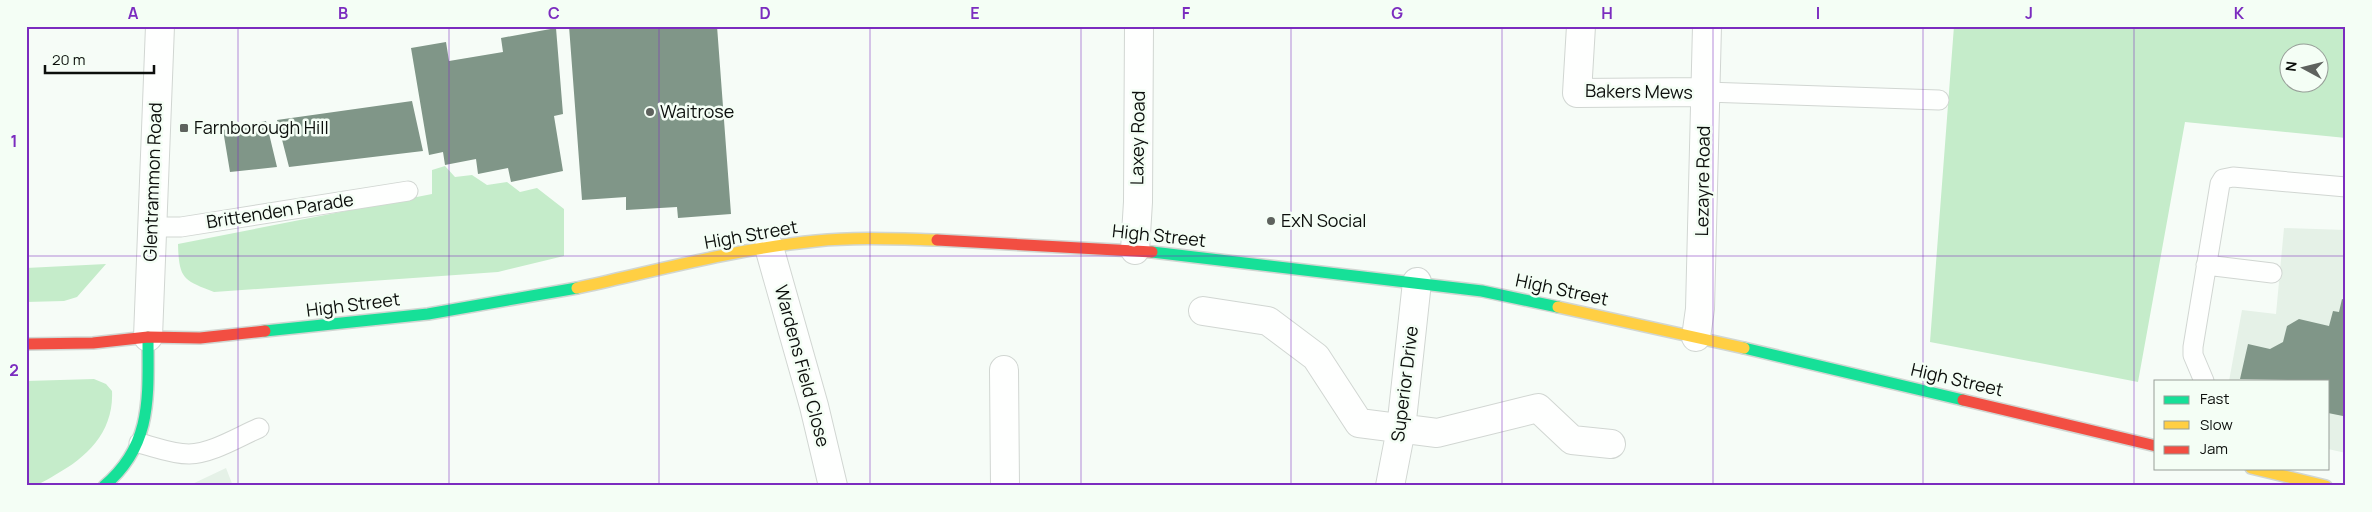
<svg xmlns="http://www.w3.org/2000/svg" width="2372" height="512" font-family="Manrope,sans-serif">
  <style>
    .built { fill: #e5f1e7 }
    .green { fill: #c5ecca; fill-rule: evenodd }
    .building { fill: #809688 }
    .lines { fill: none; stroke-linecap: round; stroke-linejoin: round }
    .lane-casing { stroke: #d1d6d2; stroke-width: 21 }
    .street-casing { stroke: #d1d6d2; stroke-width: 30 }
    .fast-casing { stroke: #d1d6d2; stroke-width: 14 }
    .slow-casing { stroke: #d1d6d2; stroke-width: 14 }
    .jam-casing { stroke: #d1d6d2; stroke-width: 14 }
    .lane { stroke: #fefffe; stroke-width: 19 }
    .street { stroke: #fefffe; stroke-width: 28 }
    .fast { stroke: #16e098; stroke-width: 11 }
    .slow { stroke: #ffcf43; stroke-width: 11 }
    .jam { stroke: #f24e42; stroke-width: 11 }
    .grid { fill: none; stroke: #7b2cbf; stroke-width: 1; stroke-opacity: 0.55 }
    .poi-dot { fill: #5e625e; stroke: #f4fef5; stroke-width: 2 }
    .labels { text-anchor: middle; stroke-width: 5; stroke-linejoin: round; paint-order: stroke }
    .street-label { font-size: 18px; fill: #0c0f0c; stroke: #f4fef5 }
    .poi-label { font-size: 18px; fill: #0c0f0c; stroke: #f4fef5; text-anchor: start }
    .neatline { fill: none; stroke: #7b2cbf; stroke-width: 2 }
    .grid-label { font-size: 16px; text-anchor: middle; font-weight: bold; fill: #7b2cbf }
  </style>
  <rect width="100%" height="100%" fill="#f6fcf7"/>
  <path class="built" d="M2284,228L2346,230V453L2328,449V381H2229L2242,310L2276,314Z
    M226,468L233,486H188Z"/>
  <path class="green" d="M1954,26H2346V138L2185,122L2138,382L1930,342ZM2290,52H2320V82H2290Z
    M445,166L455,177L472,175L487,185L507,182L520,192L537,188L564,209V256L498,272L214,292C183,280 179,279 178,244L432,194V170Z
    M106,264L77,297L64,301L26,302V268Z
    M94,379L106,384L112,391C114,431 88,457 55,475C45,481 38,486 26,486V381Z"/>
  <path class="building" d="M569,26H717L731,214L678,218L677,207L626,210V197L582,200Z
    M556,28L563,114L554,116L563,171L511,182L508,168L478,174L476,159L445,165L443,152L429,155L411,48L446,42L449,61L503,52L501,38Z
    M412,101L423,151L289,167L277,120Z
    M266,121L277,167L230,172L223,130Z
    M2342,299L2346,300V410H2344L2343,416L2328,413V381L2240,379L2248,344L2270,349L2283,342L2287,326L2299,319L2329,326L2333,311L2339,312Z"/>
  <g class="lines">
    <g class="lane-casing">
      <path id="lane" d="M1706,92L1939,100
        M151,227H181L408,191
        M2206,265L2272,273
        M2204,381L2193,355V347L2220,184L2223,179L2233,177L2346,187
        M139,443C155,447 172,454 189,454C213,453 238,437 259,428"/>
    </g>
    <g class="street-casing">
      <path id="street" d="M1581,26L1577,93L1706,92
        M769,247L814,406L833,486
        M1135,250L1138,202L1139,26
        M1203,311L1268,321L1316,357L1359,423L1437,433L1538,408L1572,440L1611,444
        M148,337L160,26
        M1696,337L1700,309L1707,26
        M1004,370L1005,486
        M1390,486L1401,429L1417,282"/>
    </g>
    <g class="fast-casing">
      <path id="fast" d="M1152,252L1482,291L1558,307
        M265,331L428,314L577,288
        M1744,348L1963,400
        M104,486C153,445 148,396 148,337"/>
    </g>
    <g class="slow-casing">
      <path id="slow" d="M577,288C655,271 735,249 816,241C856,237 897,239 937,240
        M1558,307L1744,348
        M2251,468L2326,486"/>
    </g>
    <g class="jam-casing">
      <path id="jam" d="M937,240L1152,252
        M26,344L93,343L148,337L200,338L265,331
        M1963,400L2156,446"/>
    </g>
    <use href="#lane" class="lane"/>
    <use href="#street" class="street"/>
    <use href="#fast" class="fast"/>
    <use href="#slow" class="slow"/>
    <use href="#jam" class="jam"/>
  </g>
  <path class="grid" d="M238,26V486M449,26V486M659,26V486M870,26V486M1081,26V486M1291,26V486M1502,26V486M1713,26V486M1923,26V486M2134,26V486M26,256H2346"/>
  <g class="poi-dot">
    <circle cx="650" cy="112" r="5"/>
    <rect x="179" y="123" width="10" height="10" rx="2.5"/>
    <circle cx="1271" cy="221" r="5"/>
  </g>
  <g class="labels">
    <g class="street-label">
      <text transform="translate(1639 92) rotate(1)" y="6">Bakers Mews</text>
      <text transform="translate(1138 138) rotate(-89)" y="6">Laxey Road</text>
      <text transform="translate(1703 181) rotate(-89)" y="6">Lezayre Road</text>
      <text transform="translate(153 182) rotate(-88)" y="6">Glentrammon Road</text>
      <text transform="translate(280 211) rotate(-9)" y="6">Brittenden Parade</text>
      <text transform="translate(751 235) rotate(-10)" y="6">High Street</text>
      <text transform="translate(1159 236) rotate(6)" y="6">High Street</text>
      <text transform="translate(1562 290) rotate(12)" y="6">High Street</text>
      <text transform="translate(353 305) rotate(-7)" y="6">High Street</text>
      <text transform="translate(802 366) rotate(75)" y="6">Wardens Field Close</text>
      <text transform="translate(1957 380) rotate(13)" y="6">High Street</text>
      <text transform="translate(1405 384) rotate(-83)" y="6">Superior Drive</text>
    </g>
    <g class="poi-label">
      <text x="660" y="118">Waitrose</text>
      <text x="194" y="134">Farnborough Hill</text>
      <text x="1281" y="227">ExN Social</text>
    </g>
  </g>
  <rect width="2372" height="512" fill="none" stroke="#f4fef5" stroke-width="55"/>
  <rect x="2154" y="380" width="175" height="90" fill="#f4fef5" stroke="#979e98"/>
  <rect x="2164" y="396" width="25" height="8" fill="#16e098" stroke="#979e98"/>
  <text x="2200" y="404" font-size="15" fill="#0c0f0c">Fast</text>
  <rect x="2164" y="421" width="25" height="8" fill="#ffcf43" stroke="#979e98"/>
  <text x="2200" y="430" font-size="15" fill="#0c0f0c">Slow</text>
  <rect x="2164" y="446" width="25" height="8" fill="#f24e42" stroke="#979e98"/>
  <text x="2200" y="454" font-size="15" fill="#0c0f0c">Jam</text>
  <g transform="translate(2304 68) rotate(277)"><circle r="24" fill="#f4fef5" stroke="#979e98"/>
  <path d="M0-4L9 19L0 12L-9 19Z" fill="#5e625e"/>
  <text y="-8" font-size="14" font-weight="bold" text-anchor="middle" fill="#0c0f0c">N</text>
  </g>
  <path d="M45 65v8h109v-8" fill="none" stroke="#0c0f0c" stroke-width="2.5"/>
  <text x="52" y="65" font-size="15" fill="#0c0f0c" stroke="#f4fef5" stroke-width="4" paint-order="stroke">20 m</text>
  <rect x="28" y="28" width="2316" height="456" class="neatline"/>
  <g class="grid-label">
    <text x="133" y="19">A</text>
    <text x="343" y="19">B</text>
    <text x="554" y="19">C</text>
    <text x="765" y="19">D</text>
    <text x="975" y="19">E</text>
    <text x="1186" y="19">F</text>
    <text x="1397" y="19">G</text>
    <text x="1607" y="19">H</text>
    <text x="1818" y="19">I</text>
    <text x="2029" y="19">J</text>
    <text x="2239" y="19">K</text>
    <text x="14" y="147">1</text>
    <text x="14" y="376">2</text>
  </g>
</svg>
